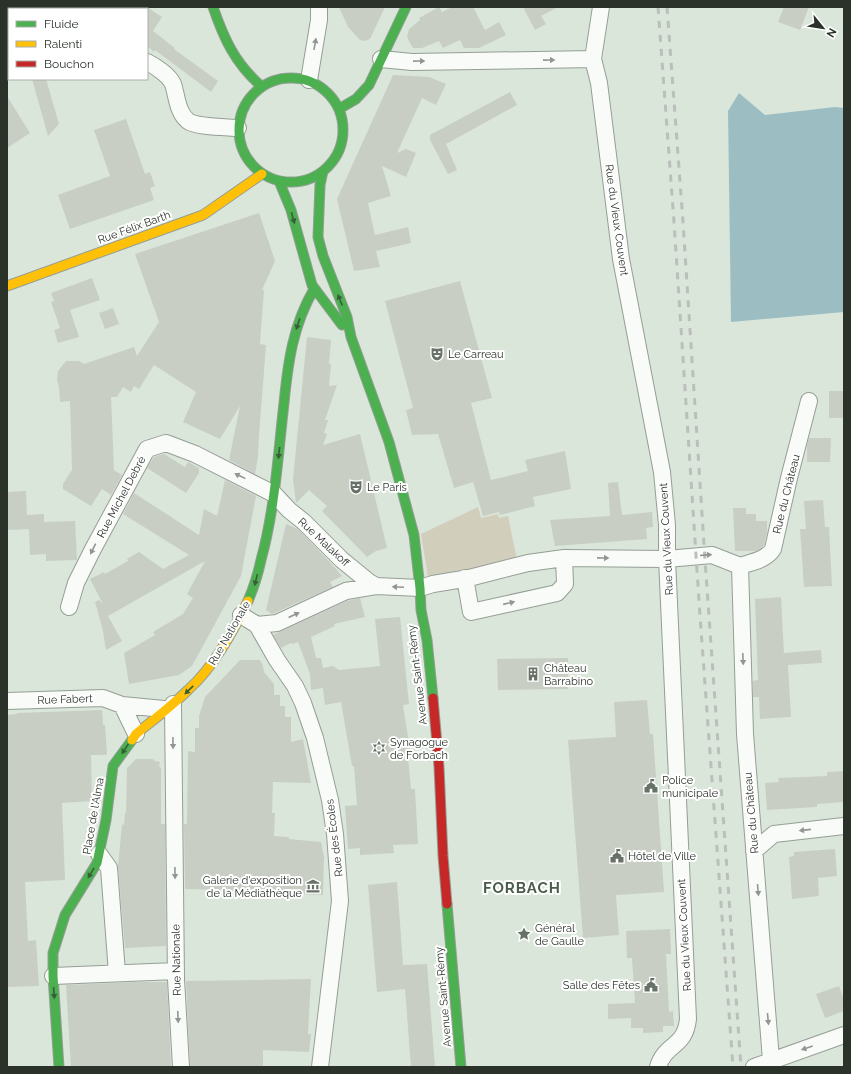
<svg xmlns="http://www.w3.org/2000/svg" width="851" height="1074" font-family="Raleway,sans-serif">
  <style>
    .green { fill: #d2cebc }
    .water { fill: #9cbec3 }
    .building { fill: #c9cec5 }
    .lines { fill: none; stroke-linecap: round; stroke-linejoin: round }
    .street-casing { stroke: #959e95; stroke-width: 18 }
    .fast-casing { stroke: #959e95; stroke-width: 11 }
    .slow-casing { stroke: #959e95; stroke-width: 11 }
    .jam-casing { stroke: #959e95; stroke-width: 11 }
    .street { stroke: #f9fbf9; stroke-width: 16 }
    .fast { stroke: #4caf50; stroke-width: 9 }
    .slow { stroke: #ffc107; stroke-width: 9 }
    .jam { stroke: #c62828; stroke-width: 9 }
    .rail { stroke: #bbbfbb; stroke-width: 3; stroke-dasharray: 7 7; stroke-linecap: butt }
    .oneway { fill: #929692 }
    .oneway2 { fill: #365e37 }
    .labels { text-anchor: middle; stroke-width: 4; stroke-linejoin: round; paint-order: stroke }
    .street-label { font-size: 11px; fill: #2a322a; stroke: #fff }
    .poi-label { font-size: 11px; fill: #2a322a; stroke: #fff; text-anchor: start }
    .district-label { font-size: 15px; font-weight: bold; letter-spacing: 1px; fill: #4a5c4a; stroke: #fff }
  </style>
  <rect width="100%" height="100%" fill="#dae6da"/>
  <path class="green" d="M478,507L481,518L498,514L499,518L508,516L518,565L429,583L421,534Z"/>
  <path class="water" d="M739,93L765,115L835,107L844,108V312L731,322L728,111Z"/>
  <path class="building" d="M147,7L162,17L153,31L175,48L174,49L218,81L211,92L155,50L154,52L147,46Z
    M339,7H385L370,39L364,41L360,40L348,27Z
    M439,7L442,12L452,7H473L485,30L499,22L506,35L479,48H464L460,40L443,48L439,41L422,48H413L411,45L407,37L409,29L420,20L419,18Z
    M523,7H558L541,16L546,24L535,30Z
    M784,7H809L800,30L778,22Z
    M393,75L429,77L446,84L436,105L422,98L397,153L406,149L416,153L406,177L382,166L391,196L368,203L375,235L408,227L411,243L376,251L380,267L354,271L337,199Z
    M32,79H46L59,124L48,136Z
    M510,92L517,105L446,144L457,170L448,174L430,140V135Z
    M7,96L30,133L7,148Z
    M126,119L145,174L150,172L155,186L150,188L154,200L70,229L58,195L110,176L94,130Z
    M259,213L275,261L262,290H264L260,344L266,345L259,436L258,457L255,474L229,460L240,406L220,439L183,422L196,392L154,365L139,389L134,386L131,392L123,387L117,397H111L114,470L122,475L111,495L102,489L91,506L63,489V484L72,470L70,401L60,402L59,387L57,380L58,371L66,361H79L84,364L134,347L137,356L159,322L135,254Z
    M92,278L100,300L70,310L79,337L58,343L54,330L60,328L51,302L54,301L51,293Z
    M460,281L492,398L471,403L491,480L528,471L525,460L565,451L571,489L533,497L535,506L500,515L499,512L483,516L473,482L454,488L438,434L412,435L406,410L413,408L385,301Z
    M113,308L119,324L105,329L99,313Z
    M307,337L331,340L329,364H331L329,386L337,385L325,420H328L324,433L327,434L323,445L360,434L387,548L376,551L367,557L322,511L327,506L309,490L296,503L293,479Z
    M829,391H844V418H829Z
    M809,438H831L830,462H807V446Z
    M164,454L185,467L188,462L199,468V473L186,493L147,468L154,457Z
    M225,480L256,496L241,576L192,666L179,675L129,684L124,653L155,635L153,632L183,614L193,598L187,594L205,561L108,616L122,641L106,650L103,631L95,602L99,600L103,604L90,579L104,572L105,574L128,561L127,559L139,552L163,569L189,555L123,514L134,493L199,535L204,509L217,516Z
    M618,482L622,515L652,512L653,527L646,528L647,539L555,546L550,520L610,516L608,483Z
    M26,491L27,515L44,514V522L75,521L77,560L46,561V554L30,555L29,529L7,530V492Z
    M823,500L825,527H829L832,586L804,587L800,529H806L804,501Z
    M733,508H746V514H756V521H767V532L764,545L761,548L756,551H735Z
    M286,524L298,529L328,560L342,576L330,582L333,587L272,614L266,610Z
    M781,597L784,653L821,650L822,663L788,665L791,717L760,719L759,697H753V681L758,680L755,599Z
    M360,598L365,617L334,624L335,626L311,637L316,658H321L323,668L333,666L339,670L380,666L375,619L400,617L409,704L403,705L411,756L408,757L411,789H415L418,844L393,845L394,853L360,855V848L348,849L345,806L357,805L354,766H352L341,702L325,705L323,688L311,690L310,674L298,642L292,644L291,643L281,648L273,635L347,601Z
    M568,658V689L498,690L497,659Z
    M240,660H260L263,666L264,672L274,684V695H280V706H285V717H291V742L303,739L311,783L273,782L272,813H275L274,836L289,837V839L321,842L324,857L323,895L270,893V891L185,889L184,824H187L188,751L195,752V728H199V716L205,697Z
    M647,700L650,734H653L664,892L616,895L619,935L583,938L568,740L616,737L614,702Z
    M102,710L103,725H105L107,753L106,755H91L92,801L62,803L65,880L25,882L28,941L36,940L39,986L7,987V715L17,714V713Z
    M136,759H153L155,761L160,762L159,766L161,768V824H165L166,946L125,948L118,866L122,824L124,825L125,813H126L127,768Z
    M844,771V802L817,804V807L767,810L765,783L779,782L778,778L827,776V772Z
    M835,849L837,876L818,878L819,896L792,899L789,857L794,856V852Z
    M397,882L403,965L427,964L435,1067H411L405,989L377,992L368,885Z
    M670,929L671,954H666L669,1012L673,1011L674,1026H663V1032L643,1033V1028H631V1018L608,1019V1004L635,1003L632,958H627L626,931Z
    M311,979L308,1034H311L309,1052L263,1050V1067H190L186,981Z
    M136,982H167L171,1067H71L66,985Z
    M839,986L844,1000V1011L825,1018L816,994Z"/>
  <g class="lines">
    <g class="street-casing">
      <path id="street" d="M601,7L593,59L599,83L621,259L662,472L667,525V559L688,1019C685,1048 665,1043 658,1067
        M7,50H9
        M381,59L412,62L593,59
        M147,62C155,66 169,75 173,84C177,96 177,112 188,121C196,127 227,127 238,128
        M309,80L319,20V7
        M740,566C752,562 766,560 773,549L789,478L809,401
        M465,578L471,612L557,593L565,584L564,558
        M69,607L76,583L93,549L147,449L166,443L195,454L274,494L289,510L304,522L342,560L369,582L376,586
        M241,615L257,625L277,623L346,591L376,586L420,588L433,584L469,578L528,563L564,558L667,559L712,555L740,566L745,734L771,1060L774,1067
        M257,625L277,660L295,686L303,703L315,738L330,800L335,834L340,901L320,1067
        M7,701L103,698L122,705L164,709
        M173,704L176,979L181,1067
        M122,705L136,734
        M754,851L774,834L844,826
        M99,854L109,868L117,973
        M53,976L176,971
        M754,1067L844,1035"/>
    </g>
    <g class="fast-casing">
      <path id="fast" d="M213,7C224,39 235,63 261,86
        M239 130a52 52 0 1 1 104 0a52 52 0 1 1-104 0Z
        M339,109L356,99L369,85L406,7
        M323,171L320,185L318,237L323,256L347,317L351,337L389,442L414,535L420,588L421,610L427,640L433,698
        M279,181L291,210L312,285L342,325
        M248,601C254,587 258,574 261,560C275,509 278,455 284,403C288,362 293,325 314,289
        M447,904L461,1067
        M59,1067L53,976V953L65,915L97,863L106,820L113,766L132,740"/>
    </g>
    <g class="slow-casing">
      <path id="slow" d="M7,286L203,215L262,174
        M132,740L136,734C153,720 172,706 188,690C214,667 233,631 248,601"/>
    </g>
    <g class="jam-casing">
      <path id="jam" d="M433,698L439,767L443,856L447,904"/>
    </g>
    <use href="#street" class="street"/>
    <use href="#fast" class="fast"/>
    <use href="#slow" class="slow"/>
    <use href="#jam" class="jam"/>
    <path class="rail" d="M658,7L674,222L700,616L733,1067
      M667,7L683,222L705,560L741,1067"/>
  </g>
  <defs><path id="oneway-solid" d="M-6-.8H1V-3.2L6.5 0L1 3.2V.8H-6Z"/></defs>
  <g class="oneway">
    <use href="#oneway-solid" transform="translate(315 44) rotate(-80)"/>
    <use href="#oneway-solid" transform="translate(549 60) rotate(-1)"/>
    <use href="#oneway-solid" transform="translate(419 61) rotate(-1)"/>
    <use href="#oneway-solid" transform="translate(240 476) rotate(-154)"/>
    <use href="#oneway-solid" transform="translate(93 549) rotate(116)"/>
    <use href="#oneway-solid" transform="translate(706 555) rotate(-5)"/>
    <use href="#oneway-solid" transform="translate(603 558) rotate(1)"/>
    <use href="#oneway-solid" transform="translate(398 587) rotate(-178)"/>
    <use href="#oneway-solid" transform="translate(509 603) rotate(-13)"/>
    <use href="#oneway-solid" transform="translate(294 615) rotate(-25)"/>
    <use href="#oneway-solid" transform="translate(743 659) rotate(88)"/>
    <use href="#oneway-solid" transform="translate(173 743) rotate(89)"/>
    <use href="#oneway-solid" transform="translate(805 830) rotate(174)"/>
    <use href="#oneway-solid" transform="translate(175 873) rotate(89)"/>
    <use href="#oneway-solid" transform="translate(758 890) rotate(85)"/>
    <use href="#oneway-solid" transform="translate(178 1017) rotate(88)"/>
    <use href="#oneway-solid" transform="translate(768 1019) rotate(85)"/>
    <use href="#oneway-solid" transform="translate(807 1048) rotate(161)"/>
  </g>
  <g class="oneway2">
    <use href="#oneway-solid" transform="translate(293 218) rotate(74)"/>
    <use href="#oneway-solid" transform="translate(340 300) rotate(-112)"/>
    <use href="#oneway-solid" transform="translate(298 324) rotate(109)"/>
    <use href="#oneway-solid" transform="translate(279 453) rotate(96)"/>
    <use href="#oneway-solid" transform="translate(256 580) rotate(104)"/>
    <use href="#oneway-solid" transform="translate(189 690) rotate(136)"/>
    <use href="#oneway-solid" transform="translate(125 749) rotate(124)"/>
    <use href="#oneway-solid" transform="translate(91 873) rotate(121)"/>
    <use href="#oneway-solid" transform="translate(54 993) rotate(86)"/>
  </g>
  <defs>
    <g id="theatre-bare" transform="scale(1.08)"><path d="M-5-5.5Q0-4 5-5.5V0Q5 5 0 6Q-5 5-5 0ZM-3.3-2.5H-1v1.5H-3.3ZM1-2.5H3.3v1.5H1ZM-2.8 1Q0 5.5 2.8 1Z" fill="#687168" stroke="#fff" stroke-width="2.5" paint-order="stroke"/></g>
    <g id="building-bare" transform="scale(1.08)"><path d="M-4-6H4V6H1V3H-1V6H-4ZM-2.5-4.3h1.7v1.8h-1.7ZM.8-4.3h1.7v1.8H.8ZM-2.5-1h1.7V.8h-1.7ZM.8-1h1.7V.8H.8Z" fill="#687168" stroke="#fff" stroke-width="2.5" paint-order="stroke"/></g>
    <g id="synagogue-bare" transform="scale(1.08)"><path d="M0-6.5L5.6 3.2H-5.6ZM0 6.5L5.6-3.2H-5.6Z" fill="#687168" stroke="#fff" stroke-width="2.5" paint-order="stroke"/></g>
    <g id="civic-bare" transform="scale(1.08)"><path d="M-.6-6.5H3V-4.5H.6V-3L4-1V1h2V6H-6V1h2V-1L-.6-3ZM-1.2 2.5V6h2.4V2.5Z" fill="#687168" stroke="#fff" stroke-width="2.5" paint-order="stroke"/></g>
    <g id="museum-bare" transform="scale(1.08)"><path d="M0-6L6-3V-2H-6V-3ZM-5-1h2V3h-2ZM-1-1h2V3h-2ZM3-1h2V3H3ZM-6 4H6V6H-6Z" fill="#687168" stroke="#fff" stroke-width="2.5" paint-order="stroke"/></g>
    <g id="sight-bare" transform="scale(1.08)"><path d="M0-6L1.8-2.2L6-1.7L2.9 1.2L3.7 5.4L0 3.3L-3.7 5.4L-2.9 1.2L-6-1.7L-1.8-2.2Z" fill="#687168" stroke="#fff" stroke-width="2.5" paint-order="stroke"/></g>
  </defs>
  <g fill-rule="evenodd">
    <use href="#theatre-bare" x="437" y="354"/>
    <use href="#theatre-bare" x="356" y="487"/>
    <use href="#building-bare" x="533" y="674"/>
    <use href="#synagogue-bare" x="379" y="748"/>
    <use href="#civic-bare" x="651" y="786"/>
    <use href="#civic-bare" x="617" y="856"/>
    <use href="#museum-bare" x="313" y="886"/>
    <use href="#sight-bare" x="524" y="934"/>
    <use href="#civic-bare" x="651" y="985"/>
  </g>
  <g class="labels">
    <g class="street-label">
      <text transform="translate(617 220) rotate(82)" y="4">Rue du Vieux Couvent</text>
      <text transform="translate(134 227) rotate(-20)" y="4">Rue Félix Barth</text>
      <text transform="translate(786 494) rotate(-76)" y="4">Rue du Château</text>
      <text transform="translate(121 497) rotate(-62)" y="4">Rue Michel Debré</text>
      <text transform="translate(666 539) rotate(-93)" y="4">Rue du Vieux Couvent</text>
      <text transform="translate(324 542) rotate(43)" y="4">Rue Malakoff</text>
      <text transform="translate(229 633) rotate(-60)" y="4">Rue Nationale</text>
      <text transform="translate(417 675) rotate(-97)" y="4">Avenue Saint-Rémy</text>
      <text transform="translate(65 699) rotate(-2)" y="4">Rue Fabert</text>
      <text transform="translate(751 813) rotate(-95)" y="4">Rue du Château</text>
      <text transform="translate(93 816) rotate(-80)" y="4">Place de l'Alma</text>
      <text transform="translate(334 838) rotate(-97)" y="4">Rue des Écoles</text>
      <text transform="translate(684 935) rotate(-93)" y="4">Rue du Vieux Couvent</text>
      <text transform="translate(176 960) rotate(-91)" y="4">Rue Nationale</text>
      <text transform="translate(443 997) rotate(-95)" y="4">Avenue Saint-Rémy</text>
    </g>
    <g class="poi-label">
      <text x="448" y="358">Le Carreau</text>
      <text x="367" y="491">Le Paris</text>
      <text x="544" y="672">Château<tspan x="544" dy="13">Barrabino</tspan></text>
      <text x="390" y="746">Synagogue<tspan x="390" dy="13">de Forbach</tspan></text>
      <text x="662" y="784">Police<tspan x="662" dy="13">municipale</tspan></text>
      <text x="628" y="860">Hôtel de Ville</text>
      <text x="302" y="884" text-anchor="end">Galerie d'exposition<tspan x="302" dy="13">de la Médiathèque</tspan></text>
      <text x="535" y="932">Général<tspan x="535" dy="13">de Gaulle</tspan></text>
      <text x="640" y="989" text-anchor="end">Salle des Fêtes</text>
    </g>
    <g class="district-label">
      <text x="522" y="893">FORBACH</text>
    </g>
  </g>
  <rect width="851" height="1074" fill="none" stroke="#2a322a" stroke-width="16"/>
  <rect x="8" y="8" width="140" height="72" fill="#ffffff" stroke="#aaadaa"/>
  <rect x="16" y="21" width="20" height="6" fill="#4caf50" stroke="#aaadaa"/>
  <text x="44" y="28" font-size="12" fill="#2a322a">Fluide</text>
  <rect x="16" y="41" width="20" height="6" fill="#ffc107" stroke="#aaadaa"/>
  <text x="44" y="48" font-size="12" fill="#2a322a">Ralenti</text>
  <rect x="16" y="61" width="20" height="6" fill="#c62828" stroke="#aaadaa"/>
  <text x="44" y="68" font-size="12" fill="#2a322a">Bouchon</text>
  <g transform="translate(823 28) rotate(120)" stroke="#ffffff" stroke-width="3" paint-order="stroke">
  <path d="M0-3L7 15L0 10L-7 15Z" fill="#2a322a"/>
  <text y="-6" font-size="11" font-weight="bold" text-anchor="middle" fill="#2a322a">N</text>
  </g>
</svg>
